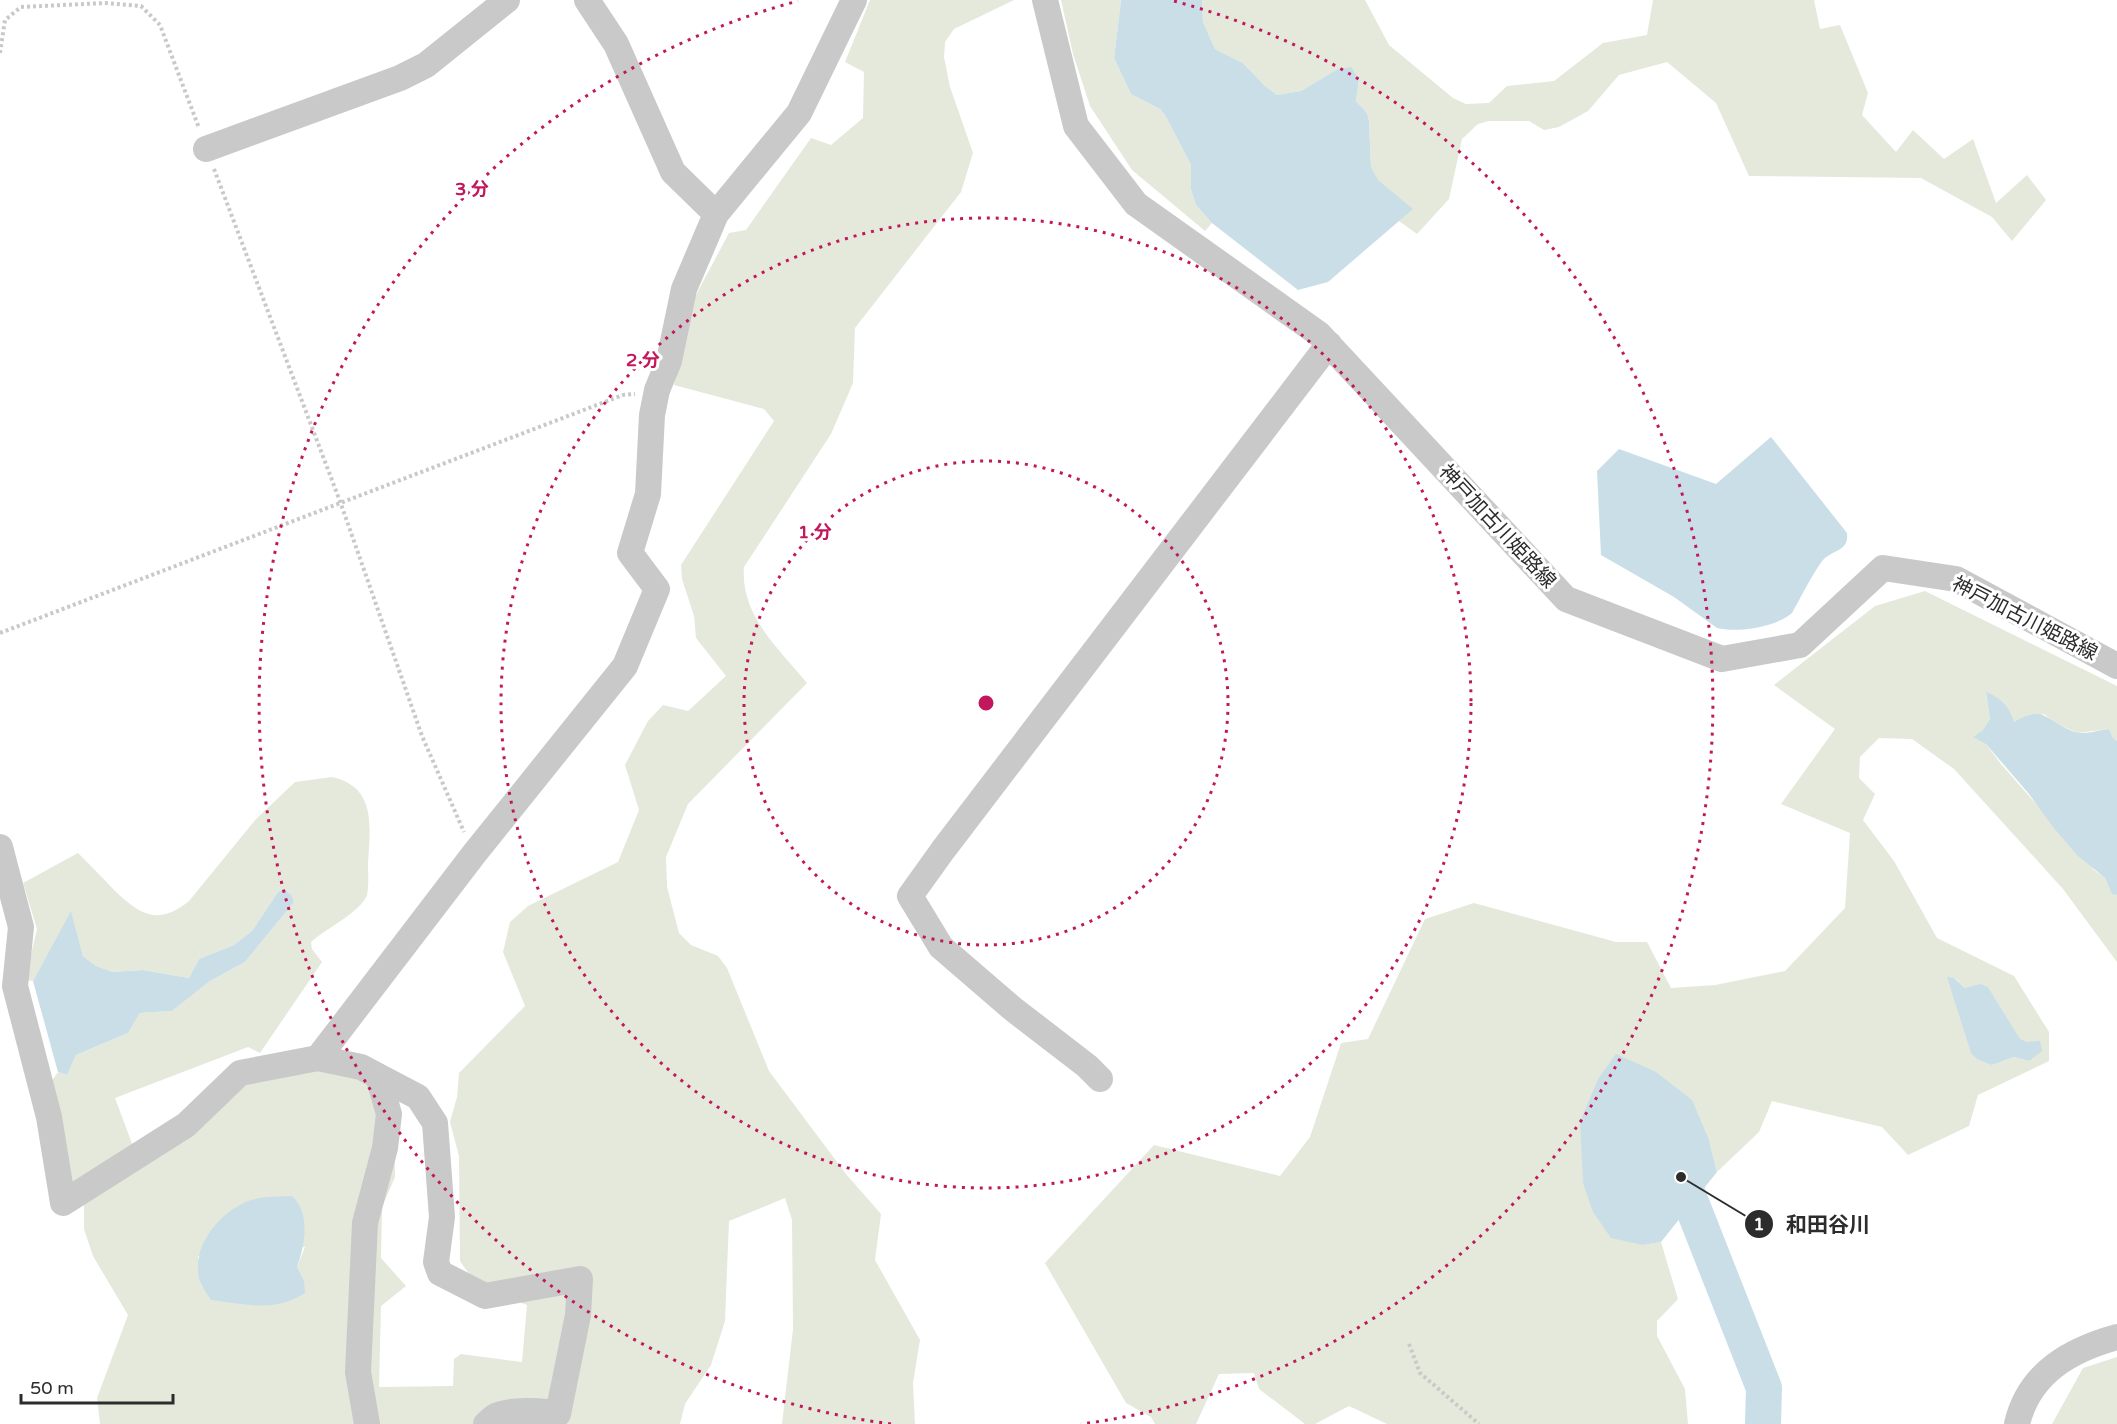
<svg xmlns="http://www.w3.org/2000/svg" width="2117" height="1424" font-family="'Varela Round','Noto Sans JP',sans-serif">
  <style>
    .green { fill: #e4e9db; fill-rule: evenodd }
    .water { fill: #c9dee7 }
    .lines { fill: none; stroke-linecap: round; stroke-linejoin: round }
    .river { stroke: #c9dee7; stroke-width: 36 }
    .path { stroke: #c9c9c9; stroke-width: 4; stroke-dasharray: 3 3; stroke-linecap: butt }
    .minor { stroke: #c9c9c9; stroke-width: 26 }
    .ring { fill: none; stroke: #c2185b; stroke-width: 3; stroke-dasharray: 3 6 }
    .labels { text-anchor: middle; stroke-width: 6; stroke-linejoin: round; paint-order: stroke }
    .street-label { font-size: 20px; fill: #2c2c2c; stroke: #fff }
    .centre { fill: #c2185b; stroke: #fff; stroke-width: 3 }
    .ring-label { font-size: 18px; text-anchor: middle; font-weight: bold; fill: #c2185b; stroke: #fff; stroke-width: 6; stroke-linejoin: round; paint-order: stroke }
    .leader { fill: none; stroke: #2c2c2c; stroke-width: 2 }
    .callout-dot { fill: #2c2c2c; stroke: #fff; stroke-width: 2 }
    .mark-label { font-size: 18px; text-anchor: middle; font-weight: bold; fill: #fff }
    .callout-label { font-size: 21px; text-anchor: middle; font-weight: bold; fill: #2c2c2c; stroke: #fff; stroke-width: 6; stroke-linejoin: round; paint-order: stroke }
  </style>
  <rect width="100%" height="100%" fill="#fff"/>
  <path class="green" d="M870,0H1014L954,29L945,42L944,57L950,87L973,153L961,192L855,328L853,383L831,434L744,567C740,615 779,649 807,683L688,804L666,857L667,887L679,933L691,945L718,956L727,968L769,1071L846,1174L881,1214L875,1260L920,1340L913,1383L915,1424H782L793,1329L792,1220L785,1198L729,1221L725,1321L711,1365L685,1404L680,1424H100L97,1398L128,1315L93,1256L84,1229V1204L243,1084L324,1068L394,1089L395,1177L382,1207L381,1258L406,1286L381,1306L379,1387L453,1386L454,1359L461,1354L522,1362L527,1305C497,1293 478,1290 460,1261L459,1156L450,1122L457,1097L459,1073L525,1006L503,952L510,922L528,906L618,862L639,810L625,765L648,721L663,705L688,711L726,676L696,638L694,616L682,579L681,565L774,421L764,409L674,385L689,308L729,233L746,230L811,138L831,145L863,118L864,72L845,62ZM305,1247L297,1267L304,1280L202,1287L198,1272V1256Z
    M1061,0H1121L1114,58L1131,94L1160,109L1165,115L1191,165V190L1196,205L1212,223L1205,231L1132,170L1090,106L1073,54Z
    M1202,0H1365L1389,45L1453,98L1466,104L1489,103L1507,86L1554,81L1603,43L1647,35L1653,0H1814L1820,29L1840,25L1868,93L1862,115L1896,152L1913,130L1944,159L1973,139L1996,203L2027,175L2046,200L2012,241L1992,217L1921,178L1749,176L1716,103L1667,62L1619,75L1588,111L1559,127L1544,130L1529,121H1489L1478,124L1462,139L1449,199L1417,234L1399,221L1412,209L1378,181L1371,167L1369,120L1367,113L1356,101L1359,79L1336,70L1301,91L1277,95L1265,86L1243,63L1215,49L1203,22Z
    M1925,591L2117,686V741L2113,738L2109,729L2078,733L2059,725L2044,714L2014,722L1986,693L1990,719L1982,731L1986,744L2001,764L2094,870L2105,878L2112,893L2117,895V962L2063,889L1954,769L1912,739L1879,738L1860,757L1859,778L1875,794L1863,820L1894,861L1937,938L2014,976L2049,1032V1061L1978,1095L1969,1126L1908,1155L1882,1127L1772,1101L1759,1132L1717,1172L1709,1140L1643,1245L1661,1242L1678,1299L1657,1321V1336L1685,1389L1688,1424H1387L1349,1406L1315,1424H1305L1259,1389L1254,1373L1219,1374L1196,1424H1155L1151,1417L1126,1403L1045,1263L1154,1145L1280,1176L1310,1137L1341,1043L1368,1039L1425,919L1474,903L1616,942H1647L1671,988L1715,985L1785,971L1845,908L1850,833L1781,804L1835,729L1774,685L1875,606ZM1955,978L1965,988L1988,987L2020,1040L2027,1042L2029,1061L2014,1057L1992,1065Z
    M332,777C377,787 370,827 368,863C368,873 369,886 367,895C362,911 324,930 311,942L312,949L322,962L260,1053L248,1047L115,1098L134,1149L71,1194L49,1085L58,1072L67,1075L76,1055L128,1033L140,1013L172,1011L210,981L245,962L294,902L278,892L252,931L234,945L199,959L189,978L143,970L111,972L96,966L83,956L71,912L33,981L25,980L37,929L23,883L78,853C90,865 102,877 114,890C140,915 158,926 189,901L256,819L295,782Z
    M2117,1357V1424H2052L2083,1368Z"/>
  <path class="water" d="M1121,0H1202L1203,22L1215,49L1243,63L1265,86L1277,95L1301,91L1336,70L1351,67L1359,79L1356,101L1367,113L1369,120L1371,167L1378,180L1413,209L1328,282L1298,290L1212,223L1196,205L1191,190V165L1165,115L1160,109L1131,94L1114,58Z
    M1771,437L1847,533C1849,551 1835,549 1824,559C1816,567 1799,601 1792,613C1776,627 1738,633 1717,628L1674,597L1601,555L1597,471L1619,449L1716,484Z
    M1986,692C2001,698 2009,706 2014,722C2046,703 2047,723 2075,732C2085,735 2099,730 2109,729L2113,738L2117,741V895L2112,894L2105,878L2077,855L2053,827L2029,794L1986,744L1973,737L1982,731L1990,719Z
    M285,890L291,895L294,902L245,962L210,981L172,1011L140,1013L128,1033L76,1055L67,1075L58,1072L33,981L71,911L83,956L96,966L112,972L143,970L189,978L199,959L234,945L252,931L278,892Z
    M1947,977L1954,978L1965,988L1980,984L1988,987L2020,1039L2027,1042L2040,1041L2042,1051L2029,1061L2014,1057L1992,1065L1977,1059L1971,1053Z
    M1616,1054L1656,1072L1692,1100L1709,1140L1717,1172L1661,1242L1643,1245L1611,1238L1593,1212L1583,1183L1580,1122L1598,1079Z
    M292,1196C311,1213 305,1245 297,1267L304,1280L305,1293C274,1313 245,1304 211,1300C205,1291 198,1282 198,1271C195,1240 226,1206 255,1199C266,1196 280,1197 292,1196Z"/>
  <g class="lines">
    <path class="river" d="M1670,1161L1681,1177L1764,1388L1763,1424"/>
    <path class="path" d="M0,53L5,20L21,7L105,3L141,6L160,25L199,128
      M214,169L341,504L422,736L464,832
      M0,633L623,395L635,394
      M1409,1344L1420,1373L1479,1424"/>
    <path class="minor" d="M1045,0L1076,126L1136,204L1319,334L1566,599L1722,659L1800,645L1883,568L1956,579L2117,666
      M206,149L400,78L426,65L507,0
      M716,214L799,113L854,0
      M0,847L21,927L15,986L49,1117L63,1203L186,1125L240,1073L318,1058L361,1067L378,1076L389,1114L385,1148L365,1223L358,1372L367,1424
      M318,1058L474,854L625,666L657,589L630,553L648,494L652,415L657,390L669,361L684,289L716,214L673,172L616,44L587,0
      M378,1076L418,1097L435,1123L442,1217L436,1262L440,1273L485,1296L580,1279L578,1315L558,1414C544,1410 507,1409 494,1417C491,1419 489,1422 486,1424
      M1100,1079L1087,1066L1013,1009L941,947L910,896L943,850L1329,344
      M2017,1424C2029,1373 2070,1350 2117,1337"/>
  </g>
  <g class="ring">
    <circle cx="986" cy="703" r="242"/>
    <circle cx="986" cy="703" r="485"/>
    <path d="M891 1424A727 727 0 0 1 798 1M1174 1A727 727 0 0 1 1081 1424"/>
  </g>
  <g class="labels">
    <g class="street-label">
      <text transform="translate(1498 526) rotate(47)" y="7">神戸加古川姫路線</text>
      <text transform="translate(2025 618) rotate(27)" y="7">神戸加古川姫路線</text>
    </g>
  </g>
  <circle cx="986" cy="703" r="9" class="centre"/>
  <g class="ring-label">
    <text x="472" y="195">3 分</text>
    <text x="643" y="366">2 分</text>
    <text x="815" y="538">1 分</text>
  </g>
  <path class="leader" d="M1681 1177L1759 1224"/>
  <g class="callout-dot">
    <circle cx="1681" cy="1177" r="6"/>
    <circle cx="1759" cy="1224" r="15"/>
  </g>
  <g class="mark-label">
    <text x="1759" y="1230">1</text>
  </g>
  <g class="callout-label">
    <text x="1828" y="1232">和田谷川</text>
  </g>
  <path d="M21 1394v9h152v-9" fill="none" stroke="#2c2c2c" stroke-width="3"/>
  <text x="30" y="1394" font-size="18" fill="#2c2c2c" stroke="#ffffff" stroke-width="4.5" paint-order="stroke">50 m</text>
</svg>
